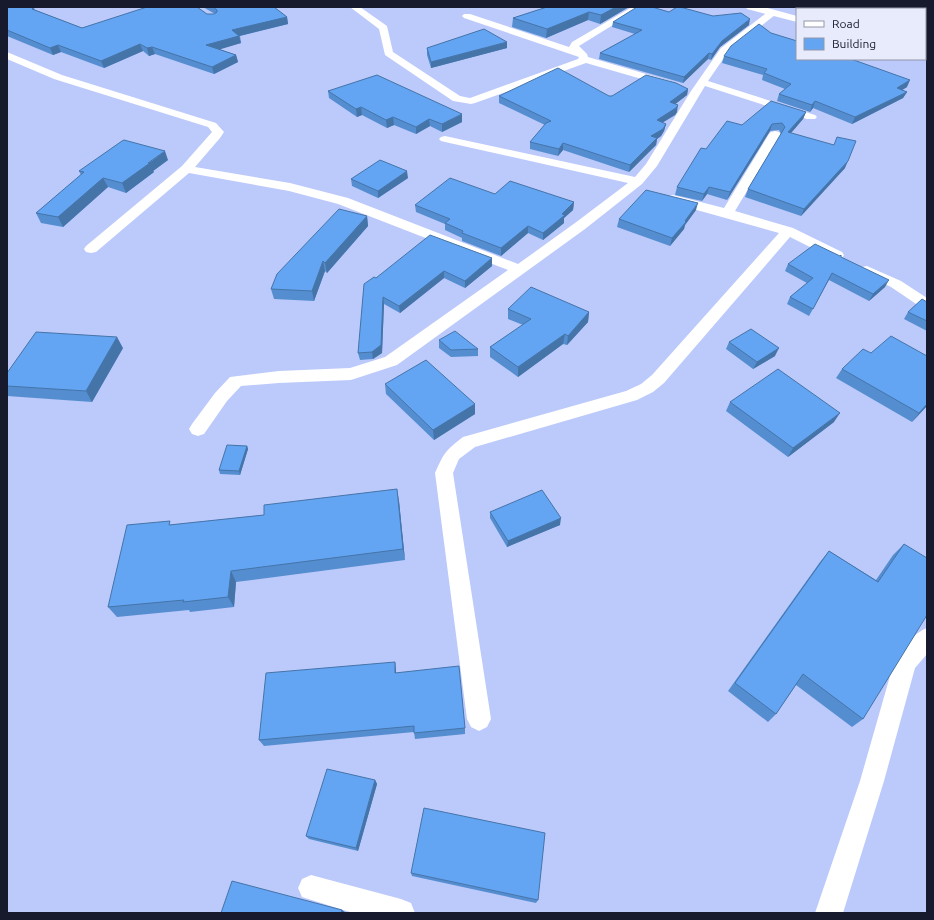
<svg xmlns="http://www.w3.org/2000/svg" width="934" height="920" font-family="Ubuntu,sans-serif">
  <style>
    .lines { fill: none; stroke-linecap: round; stroke-linejoin: round }
    .minor { fill: #fff; fill-rule: evenodd }
    .tertiary { fill: #fff; fill-rule: evenodd }
    .wall { fill: #558ed0 }
    .shaded-wall { fill: #4574a9 }
    .building { fill: #63a5f2; stroke: #4574a9 }
  </style>
  <rect width="100%" height="100%" fill="#bcc9fb"/>
  <g class="lines">
    <path class="minor" d="M350,7H360L387,26L393,52L460,96L470,98L578,59L579,57L464,18L462,16L464,14H470L569,47L572,42L632,7H642L579,46L587,54L588,57L670,81L671,83L666,86L586,63L475,103L471,104L453,101L385,55L379,29Z
      M772,10L777,13L775,15L728,52L708,81L815,115L817,117L815,119H807L705,86L657,166L642,184L585,229L397,365L351,380L279,383L241,386L227,401L204,434L198,436L192,434L189,429L192,424L215,393L230,377L279,371L350,368L385,357L508,270L338,204L289,191L189,173L96,252L91,253L86,252L84,249L86,246L182,166L212,132L208,127L54,79L7,59V52L62,75L216,123L224,132L220,138L195,167L290,183L348,198L518,264L575,223L628,183L445,142L441,141L439,139L441,137L445,136L635,177L646,164L691,91L721,48L769,11Z
      M775,131L779,132L781,134L735,211L793,228L842,252L844,255L842,258L837,259L832,258L790,237L664,383L653,392L637,400L475,447L459,459L453,473L491,719L487,727L479,731L471,727L467,719L435,473C444,453 445,451 463,437L626,391L641,384L652,375L779,233L668,202L667,199L668,196L673,195L724,208L769,134L771,132Z
      M867,266L901,281L927,298V310L922,308L891,287L862,273L860,270L862,267Z
      M927,628V654L915,668L884,781L843,913H815L860,781L894,662C900,649 914,633 927,628Z
      M311,875L401,899L411,903L415,913H353L302,897L298,888L302,879Z"/>
    <path class="tertiary" d="M746,7H764L797,16V22L747,9Z
      M925,50H927V58H925Z"/>
  </g>
  <path class="wall" d="M7,7L34,8L35,10L82,28L207,14H215L203,7H274L287,17L288,24L240,36L241,43L219,49L236,55L238,62L214,74L155,54L149,56L143,51L104,68L61,52L53,55L7,36Z
    M547,7H629L600,24L588,20L546,38L512,27L513,18Z
    M669,12L713,16L749,25L720,47L711,60L708,59L683,83L599,59L600,53L635,34L612,27L613,22Z
    M771,33L907,87L902,90L907,92L903,98L852,124L813,108L810,112L777,101L779,94L785,89L762,80L763,75L722,63L724,56Z
    M427,48H507L431,68L427,55Z
    M688,89L687,95L675,104L677,112L675,115L662,123L666,124L664,131L661,136L657,139L656,145L629,172L563,150L558,156L530,149V142L545,125L499,103V96H609Z
    M328,91L462,122L442,132L430,126L416,134L394,125L387,128L362,115L357,117L329,98Z
    M806,112L803,119L791,133L845,168L801,216L745,197L748,189L781,134L779,130L770,131L727,200L707,194L702,201L675,195L677,187L706,149L742,125Z
    M168,160L153,171L154,172L126,193L108,187L63,227L41,223L36,213L81,175L79,171Z
    M408,178L378,198L352,186L351,179Z
    M495,194L574,202L573,210L564,218V223L543,240L528,233L501,256L462,241V238L445,230V224L416,212L415,205Z
    M696,210L685,225L684,229L670,246L617,227L619,219Z
    M367,216L368,226L327,273L325,271L314,301L274,299L271,289Z
    M841,257L885,287L869,301L829,280L809,316L787,304L790,297L807,283L785,271L788,264Z
    M492,258V266L465,288L444,278L400,313L384,304L382,353L373,359L360,360L358,353L376,278Z
    M927,302V331L904,319L908,312Z
    M508,309L589,312L588,322L567,345L563,344L518,377L490,357V347L523,325L508,319Z
    M439,340L478,349V356L451,357L439,348Z
    M729,342L775,356L753,369L726,349Z
    M123,348L92,402L7,396V373Z
    M871,353L927,356V406L912,422L836,378L842,369Z
    M385,384L475,404V414L434,440L386,394Z
    M730,402L834,422L788,457L726,411Z
    M247,446L248,449L240,475L220,474L219,470Z
    M399,501L405,560L236,582L234,607L190,612L189,610L117,617L108,607L172,525Z
    M490,512L560,525L507,547L490,518Z
    M904,544L863,719L852,727L796,685L776,714L768,722L728,691L820,562L829,551L876,580L893,555Z
    M395,662L396,673L465,728V734L415,739L414,732L264,746L259,740Z
    M375,780L377,784L358,851L309,839L306,836Z
    M411,873L538,900L536,903L412,876Z"/>
  <path class="shaded-wall" d="M616,7H629L600,24L601,15Z
    M589,12L588,20L546,38L547,29Z
    M287,17L288,24L239,36L241,43L208,53L206,45L232,30Z
    M750,19L749,25L720,47L711,60L712,54L722,41Z
    M507,42V48L431,68V62Z
    M140,44L143,51L104,68L101,61Z
    M58,45L61,52L53,55L50,48Z
    M152,47L155,54L149,56L147,48Z
    M709,53L708,59L683,83L684,77Z
    M236,55L238,62L214,74L212,67Z
    M910,80L907,87L894,95L897,88Z
    M688,89L687,95L669,109L670,102Z
    M907,92L903,98L852,124L855,117Z
    M815,101L813,108L810,112L812,105Z
    M678,105L677,112L675,115L655,127L657,120Z
    M361,107L362,115L357,117L356,109Z
    M806,112L803,119L785,140L788,132Z
    M462,114V122L442,132V124Z
    M393,117L394,125L387,128L386,120Z
    M429,119L430,126L416,134V127Z
    M666,124L664,131L661,136L657,139L656,145L629,172L630,165L651,136Z
    M772,124L770,131L727,200L730,192Z
    M563,143V150L558,156L559,149Z
    M165,151L168,160L153,171L154,172L126,193L122,183Z
    M848,161L845,168L801,216L804,209Z
    M407,171L408,178L378,198V191Z
    M103,178L108,187L63,227L58,217Z
    M709,187L707,194L702,201L704,194Z
    M574,202L573,210L564,218V223L543,240V233Z
    M698,203L696,210L685,225L684,229L670,246L672,238Z
    M367,216L368,226L327,273L325,263Z
    M528,226V233L501,256V248Z
    M492,258V266L465,288V281Z
    M323,261L325,271L314,301L312,291Z
    M444,271V278L400,313L399,306Z
    M889,280L885,287L869,301L873,294Z
    M383,297L384,304L382,353L373,359L372,352Z
    M589,312L588,322L567,345L568,336Z
    M565,334L563,344L518,377V367Z
    M117,337L123,348L92,402L86,391Z
    M779,348L775,356L753,369L757,362Z
    M475,404V414L434,440L433,430Z
    M927,404V406L912,422L919,413Z
    M840,413L834,422L788,457L793,448Z
    M247,446L248,449L240,475L239,471Z
    M397,489L399,501L405,560L403,549Z
    M561,518L560,525L507,547L508,541Z
    M231,571L236,582L234,607L228,597Z
    M395,662L396,670V680L395,673Z
    M375,780L377,784L358,851L356,848Z
    M342,910L345,912V913H341Z"/>
  <path class="building" d="M7,7H32L34,8L32,9L82,28L147,7H197L207,14H214L217,12V10L213,7H274L287,17L232,30L239,36L206,45L236,55L212,67L152,47L147,48L140,44L101,61L58,45L50,48L7,30Z
    M547,7H616L601,15L589,12L547,29L513,18Z
    M637,7H652L669,12L677,7H680L713,16L741,13L750,19L722,41L712,54L709,53L684,77L600,53L642,30L613,22Z
    M759,24L771,33L797,41V59H851L910,80L897,88L907,92L855,117L815,101L812,105L779,94L791,84L764,73L767,69L724,56L731,46Z
    M484,29L507,42L431,62L427,48Z
    M558,68L609,96H612L646,75L676,83L688,89L670,102L678,105L676,108L657,120L666,124L663,129L651,136L657,138L630,165L563,143L559,149L530,142L546,123L551,121L499,96Z
    M377,75L462,114L442,124L429,119L416,127L393,117L386,120L361,107L356,109L328,91Z
    M771,101L806,112L788,132L834,145L837,137L856,141L848,161L804,209L748,189L785,127L782,123L772,124L730,192L709,187L704,194L677,187L701,148L706,149L727,121L742,125Z
    M124,140L165,151L148,163H150L122,183L103,178L58,217L36,213L84,172L79,171L122,141Z
    M380,160L407,171L378,191L351,179Z
    M450,178L495,194L510,181L574,202L562,214L565,215L543,233L528,226L501,248L462,233L463,231L445,223L450,219L415,205Z
    M646,190L698,203L685,221L686,222L672,238L619,219Z
    M339,209L367,216L325,263L323,261L312,291L271,289L277,274Z
    M430,235L492,258L465,281L444,271L399,306L383,297L381,345L372,352L358,353L364,284L374,277L376,278Z
    M815,244L840,256L841,255V257L889,280L873,294L832,273L813,309L790,297L813,278L788,264Z
    M531,287L589,312L568,336L565,334L518,367L490,347L531,319L508,309Z
    M922,299L927,302V321L908,312Z
    M751,329L779,348L757,362L729,342Z
    M455,331L478,349L451,350L439,340Z
    M36,332L117,337L86,391L7,386V373Z
    M891,336L927,356V404L919,413L842,369L863,349L871,353Z
    M426,360L475,404L433,430L385,384Z
    M778,369L840,413L793,448L730,402Z
    M227,445L247,446L239,471L219,470Z
    M397,489L403,549L231,571L228,597L183,602L184,600L108,607L127,525L170,521L169,525L264,515V505Z
    M542,490L561,518L508,541L490,512Z
    M904,544L927,558V615L863,719L803,674L776,714L735,683L829,551L878,582Z
    M395,662V673L459,666L465,728L414,733V726L259,740L266,673Z
    M327,769L375,780L356,848L306,836Z
    M424,808L545,833L538,900L411,873Z
    M232,881L342,910L341,913H221Z"/>
  <rect width="934" height="920" fill="none" stroke="#161a2c" stroke-width="16"/>
  <rect x="796" y="8" width="130" height="52" fill="#e7ebfb" stroke="#9397a8"/>
  <rect x="804" y="21" width="20" height="6" fill="#ffffff" stroke="#9397a8"/>
  <text x="832" y="28" font-size="12" fill="#161a2c">Road</text>
  <rect x="804" y="38" width="20" height="12" fill="#63a5f2" stroke="#9397a8"/>
  <text x="832" y="48" font-size="12" fill="#161a2c">Building</text>
</svg>
